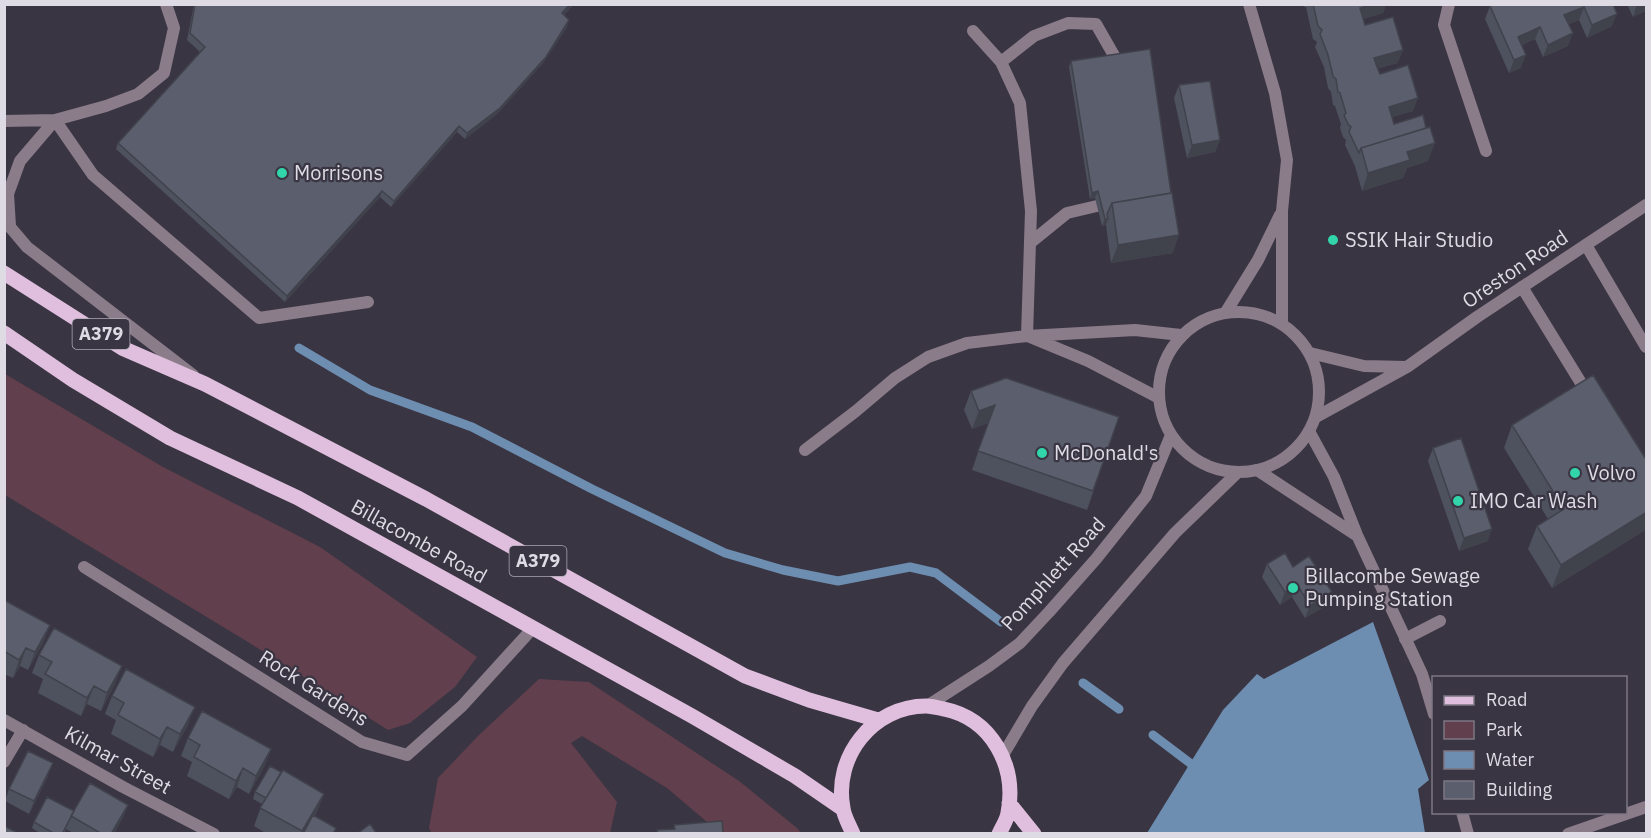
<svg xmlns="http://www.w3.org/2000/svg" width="1651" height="838" font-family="'IBM Plex Sans',sans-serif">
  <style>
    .green { fill: #613f4c }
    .water { fill: #6d8eb0 }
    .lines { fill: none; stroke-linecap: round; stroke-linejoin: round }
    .stream { stroke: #6d8eb0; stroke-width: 9 }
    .service { stroke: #8b7c8a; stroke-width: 12 }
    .minor { stroke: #8b7c8a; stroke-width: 12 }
    .tertiary { stroke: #8b7c8a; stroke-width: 12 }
    .primary { stroke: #dfbfdd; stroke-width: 15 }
    .wall { fill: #4e515e }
    .shaded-wall { fill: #40424c }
    .building { fill: #5b5e6d; stroke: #40424c; stroke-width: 1.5 }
    .poi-dot { fill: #32d4a9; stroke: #3a3543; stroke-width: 2 }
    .labels { text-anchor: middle; stroke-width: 4.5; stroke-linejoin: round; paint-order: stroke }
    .shield { fill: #3a3543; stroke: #ada9b4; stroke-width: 1.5 }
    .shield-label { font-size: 18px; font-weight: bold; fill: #dedbe4 }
    .poi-label { font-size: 20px; fill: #dedbe4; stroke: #3a3543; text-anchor: start }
    .street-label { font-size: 20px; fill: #dedbe4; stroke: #3a3543 }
  </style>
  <rect width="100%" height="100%" fill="#3a3543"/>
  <path class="green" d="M5,374L163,467L320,547L477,657L455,687L410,723L388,730L248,642L5,495Z
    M539,679L589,682L739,781L797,828L801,833H720L667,788L582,736L571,743L617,802L610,833L432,834L429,828L438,778L478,736Z"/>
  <path class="water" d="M1373,622L1429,780L1418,789L1425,833H1147L1223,710L1257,674L1264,679Z"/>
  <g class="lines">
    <path class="stream" d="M299,348L370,390L472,427L592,489L725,553L783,570L838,581L910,567L936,573L1001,622
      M1083,683L1119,709
      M1153,735L1190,763L1197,772"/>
    <path class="service" d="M1449,4L1444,25L1486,151
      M973,31L1001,62L1020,103L1031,211L1027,336
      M1001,62L1034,36L1068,23L1096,24L1116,59L1118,67
      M55,120L93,175L259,318L368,302
      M4,121L55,120L106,106L138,94L164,73L174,28L166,4
      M10,226L8,194L20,161L55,120
      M1030,243L1067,213L1114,202
      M1586,245L1646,347
      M1522,287L1589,396
      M1030,337L1088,361L1159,398
      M805,450L856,411L895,378L928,357L967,343L1027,336L1135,330L1181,335
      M1405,639L1440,621
      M4,762L23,730
      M1568,834L1646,807"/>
    <path class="minor" d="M4,220L27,247L193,375
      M1310,353L1364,366L1406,367
      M1316,417L1407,367L1477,317L1646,205
      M1309,431L1334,477L1357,535L1422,674L1434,714
      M1257,470L1356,535
      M84,567L362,742L407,755L462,706L533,628
      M4,720L123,787L214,834
      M1462,812L1468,834"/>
    <path class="tertiary" d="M1249,4L1275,93L1287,160L1282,211V324
      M1226,312L1258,260L1280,215
      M1159 392a80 80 0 1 1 160 0a80 80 0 1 1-160 0Z
      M927,706L989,666L1020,643L1049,612L1096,559L1146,496L1171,435
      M1003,755L1032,706L1063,663L1175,533L1237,473"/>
    <path class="primary" d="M4,273L122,348L205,384L426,499L745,676L809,700L878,720
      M4,333L73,380L170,438L298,498L692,716L795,776L843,809
      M1009,803L1034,834
      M853,834C850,826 844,817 843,808C833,757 873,706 926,706C932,706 938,708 944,709C992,719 1017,766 1008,813C1007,820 1002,827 999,834"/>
  </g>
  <path class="wall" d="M194,4H574L564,15L567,27L543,63L497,114L465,139L457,132L391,207L380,197L285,302L116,149L118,143L200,52L187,40Z
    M1303,4H1386L1383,13L1363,19L1365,25L1398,63L1378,68L1380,74L1413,111L1392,117L1394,124L1428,161L1407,168L1403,178L1362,191L1355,166L1345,145L1346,140L1343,137L1340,128L1341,124L1335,106L1333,105L1331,92L1328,88L1324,67L1315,47L1317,42L1313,39L1306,7H1304Z
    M1613,4L1612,26L1587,38L1579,20L1569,24L1568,46L1543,57L1535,39L1522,45L1521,68L1509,73L1485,19L1490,6Z
    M1627,4H1647L1633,17Z
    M1071,61L1173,253L1111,263L1106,225L1102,226L1095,198L1090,199L1069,67Z
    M1179,85L1220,140L1215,152L1187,158L1174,98Z
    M971,391L1119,417L1087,510L972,470L988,423L972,429L964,410Z
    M1512,425L1647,461V529L1552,588L1528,549L1537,526L1548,519L1504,448Z
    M1433,448L1488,541L1459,551L1428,461Z
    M1267,564L1293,567L1332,592L1327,605L1305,618L1292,597L1280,605L1262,577Z
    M4,600L50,625L43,643L28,670L20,666L13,678L4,674Z
    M39,655L115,684L101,711L87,704L81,716L38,693L43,679L32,673Z
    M112,696L188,725L173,752L160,745L153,757L111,734L116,720L105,714Z
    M188,738L271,749L264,767L249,794L237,787L229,799L187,776L192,762L181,756Z
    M281,772L324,794L315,816L336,828L334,834H267L254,826L262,804L253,799L255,792Z
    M48,776L29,814L5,801L9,789Z
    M128,805L123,817L114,834H75L66,829L64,834H41L32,828L34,822Z"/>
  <path class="shaded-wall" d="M570,4H574L560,20L562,13Z
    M1373,4H1386L1383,13L1355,21L1360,8Z
    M1637,4H1647V11L1633,17Z
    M1584,7L1579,20L1560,28L1564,15Z
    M1617,14L1612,26L1587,38L1592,25Z
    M569,20L567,27L543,63L497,114L465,139L467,133Z
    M1540,27L1535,39L1513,49L1518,37Z
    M1573,33L1568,46L1543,57L1548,45Z
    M1403,50L1398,63L1370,71L1374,58Z
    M1526,55L1521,68L1509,73L1514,60Z
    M1418,98L1413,111L1385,119L1389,107Z
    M459,126L457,132L391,207L394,201Z
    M1220,140L1215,152L1187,158L1192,145Z
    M1435,143L1428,161L1407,168L1403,178L1362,191L1368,173L1407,152Z
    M382,191L380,197L285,302L287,296Z
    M1098,191L1095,198L1090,199L1092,193Z
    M1105,219H1108L1106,225L1102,226Z
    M1179,235L1173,253L1111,263L1118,245Z
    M995,405L988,423L972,429L979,411Z
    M1647,512V529L1552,588L1561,565Z
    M1492,529L1488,541L1459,551L1464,538Z
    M1297,584L1292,597L1280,605L1285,592Z
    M1332,592L1327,605L1305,618L1310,606Z
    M50,625L43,643L28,670L35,652Z
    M26,648L20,666L13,678L19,660Z
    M122,666L115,684L101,711L107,693Z
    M94,686L87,704L81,716L87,698Z
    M195,707L188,725L173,752L180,734Z
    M167,727L160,745L153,757L160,739Z
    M271,749L264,767L249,794L256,776Z
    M53,763L48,776L29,814L34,801Z
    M243,768L237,787L229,799L236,781Z
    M324,794L317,812L305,834H301Z
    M128,805L123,817L114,834H111Z"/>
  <path class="building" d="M195,4H570L562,13L569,20L546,57L500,108L467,133L459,126L394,201L382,191L287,296L118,143L205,47L190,33Z
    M1313,4H1373L1360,8L1365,25L1393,17L1403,50L1374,58L1377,67L1380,74L1408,65L1418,98L1389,107L1394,124L1423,115L1426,128L1361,148L1359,153L1349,132L1351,127L1348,124L1344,115L1346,113L1340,93L1338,92L1336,79L1333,76L1328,55L1320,34L1322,30L1318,26Z
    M1494,4H1613L1617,14L1592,25L1584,7L1564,15L1573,33L1548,45L1540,27L1518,37L1526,55L1514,60L1490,6Z
    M1150,49L1171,193L1112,203L1107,214L1108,219H1105L1098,191L1092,193L1071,61Z
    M1210,81L1220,140L1192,145L1179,85Z
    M1430,127L1435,143L1407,152L1410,160L1368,173L1361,148Z
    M1172,193L1179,235L1118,245L1112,203Z
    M1593,375L1647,461V512L1561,565L1537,526L1564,509L1512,425Z
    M1006,378L1119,417L1093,491L978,451L995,405L979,411L971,391Z
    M1461,438L1492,529L1464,538L1433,448Z
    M1285,553L1293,567L1309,556L1332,592L1310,606L1297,584L1285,592L1267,564Z
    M4,600L50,625L35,652L26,648L19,660L4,651Z
    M54,628L122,666L107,693L94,686L87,698L45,674L52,662L39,655Z
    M126,669L195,707L180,734L167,727L160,739L118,715L124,703L112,696Z
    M202,711L271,749L256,776L243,768L236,781L194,757L200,745L188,738Z
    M28,751L53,763L34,801L9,789Z
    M270,766L281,772L266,798L255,792Z
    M283,770L324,794L302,831L260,808Z
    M90,783L128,805L111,834H102L71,816Z
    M47,797L74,811L62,834H55L34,822Z
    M313,815L336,828L333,834H303Z
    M722,821L723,834H658L657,830L675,829L674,825Z
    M370,824L377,834H357Z
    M4,826L16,832L15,834H4Z"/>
  <g class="poi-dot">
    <circle cx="282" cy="173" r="6"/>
    <circle cx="1333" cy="240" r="6"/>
    <circle cx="1042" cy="453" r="6"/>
    <circle cx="1575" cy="473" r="6"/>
    <circle cx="1458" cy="501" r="6"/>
    <circle cx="1293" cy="588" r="6"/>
  </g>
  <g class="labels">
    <g class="shield">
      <rect x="72.5" y="319" width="57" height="30" rx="4.5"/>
      <rect x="509.5" y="546" width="57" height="30" rx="4.5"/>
    </g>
    <g class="shield-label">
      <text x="101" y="340">A379</text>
      <text x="538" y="567">A379</text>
    </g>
    <g class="poi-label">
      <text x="294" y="180">Morrisons</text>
      <text x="1345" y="247">SSIK Hair Studio</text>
      <text x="1054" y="460">McDonald's</text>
      <text x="1587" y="480">Volvo</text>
      <text x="1470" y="508">IMO Car Wash</text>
      <text x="1305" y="583">Billacombe Sewage<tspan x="1305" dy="23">Pumping Station</tspan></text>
    </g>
    <g class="street-label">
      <text transform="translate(1515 269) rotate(-34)" y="7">Oreston Road</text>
      <text transform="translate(419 541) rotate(29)" y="7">Billacombe Road</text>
      <text transform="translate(1053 574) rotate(-48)" y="7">Pomphlett Road</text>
      <text transform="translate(314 688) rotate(32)" y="7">Rock Gardens</text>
      <text transform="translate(118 760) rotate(29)" y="7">Kilmar Street</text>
    </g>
  </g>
  <rect width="1651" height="838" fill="none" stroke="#dedbe4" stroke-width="12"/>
  <rect x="1432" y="676" width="195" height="138" fill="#3a3543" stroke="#7c7783" stroke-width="1.5"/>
  <rect x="1444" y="696" width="30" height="9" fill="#dfbfdd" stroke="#7c7783" stroke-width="1.5"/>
  <text x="1486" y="706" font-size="18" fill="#dedbe4">Road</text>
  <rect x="1444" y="721" width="30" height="18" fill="#613f4c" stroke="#7c7783" stroke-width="1.5"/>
  <text x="1486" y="736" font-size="18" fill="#dedbe4">Park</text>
  <rect x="1444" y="751" width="30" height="18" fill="#6d8eb0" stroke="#7c7783" stroke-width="1.5"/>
  <text x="1486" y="766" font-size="18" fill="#dedbe4">Water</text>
  <rect x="1444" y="781" width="30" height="18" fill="#5b5e6d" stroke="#7c7783" stroke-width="1.5"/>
  <text x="1486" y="796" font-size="18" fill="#dedbe4">Building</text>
</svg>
